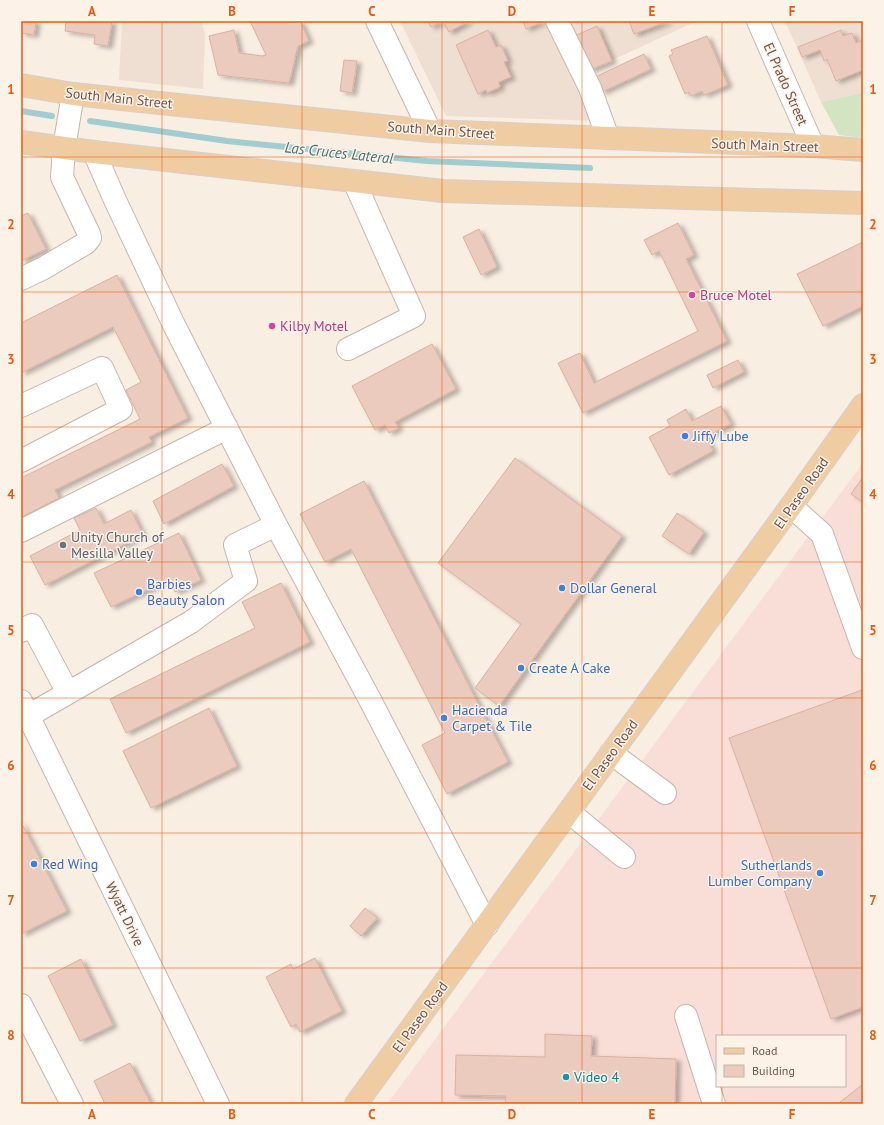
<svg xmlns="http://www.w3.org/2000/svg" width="884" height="1125" font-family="'PT Sans',sans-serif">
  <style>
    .residential { fill: #efdfd2 }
    .commercial { fill: #f8ded7; fill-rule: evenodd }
    .green { fill: #d3e4c3 }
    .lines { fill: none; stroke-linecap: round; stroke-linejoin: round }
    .stream { stroke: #a1ccd0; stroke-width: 6 }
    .building { fill: #eacbbd; stroke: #dbb1a0; filter: url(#shadow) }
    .minor-casing { stroke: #c7b5ab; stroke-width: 24 }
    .major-casing { stroke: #d6cfcd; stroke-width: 24 }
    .minor { stroke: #fff; stroke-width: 22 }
    .major { stroke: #f0cca2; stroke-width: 22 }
    .grid { fill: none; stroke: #e8590c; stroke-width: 1; stroke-opacity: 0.55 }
    .hotel-dot { fill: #d1479c; stroke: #fcf2e8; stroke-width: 1.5 }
    .shop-dot { fill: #3f7fe0; stroke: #fcf2e8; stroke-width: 1.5 }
    .worship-dot { fill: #6b7280; stroke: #fcf2e8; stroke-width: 1.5 }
    .culture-dot { fill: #0f9aa8; stroke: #fcf2e8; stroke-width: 1.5 }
    .labels { text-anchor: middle; stroke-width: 3; stroke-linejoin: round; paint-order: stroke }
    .street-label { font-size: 14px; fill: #6d554c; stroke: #fcf2e8 }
    .hotel-label { font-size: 14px; fill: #b23c85; stroke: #fcf2e8; text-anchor: start }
    .shop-label { font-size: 14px; fill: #366cbe; stroke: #fcf2e8; text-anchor: start }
    .worship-label { font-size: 14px; fill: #5b616d; stroke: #fcf2e8; text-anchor: start }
    .culture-label { font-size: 14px; fill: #0d838f; stroke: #fcf2e8; text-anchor: start }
    .water-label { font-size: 15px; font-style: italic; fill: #467377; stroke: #fcf2e8 }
    .neatline { fill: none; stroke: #e8590c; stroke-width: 1.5 }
    .grid-label { font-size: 13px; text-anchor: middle; font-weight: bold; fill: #e8590c }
  </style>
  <defs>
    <filter id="shadow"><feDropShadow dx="4.5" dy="2.5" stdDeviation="2" flood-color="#0004"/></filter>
  </defs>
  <rect width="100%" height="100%" fill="#f9eee2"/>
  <path class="residential" d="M122,21H201L205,34L203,89L119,80Z
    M400,21H697L580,75L599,121L446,116Z
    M785,21H863V93L821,102Z"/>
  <path class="commercial" d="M863,463V1104H387ZM717,1036H845V1086H717Z"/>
  <path class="green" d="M863,93V138L839,135L821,102Z"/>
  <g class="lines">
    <path class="stream" d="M21,111L52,116
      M90,121L227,141L427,161L590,168"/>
  </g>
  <path class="building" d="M21,21H36L34,35L21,33Z
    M66,21H112L108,46L94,44L95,35L65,31Z
    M250,21H300L309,41L298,46L289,83L218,75L209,36L234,30L239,53L262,56L266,55Z
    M428,21H442L431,27Z
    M443,21H469L449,32Z
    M523,21H544L526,29Z
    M629,21H669L634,34Z
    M597,26L612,61L590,70L575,36Z
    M488,30L496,47L501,45L508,61L504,62L511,77L499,82L500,87L487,93L486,90L478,94L456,45Z
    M841,30L843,36L852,33L856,43L863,40V70L836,81L827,59L824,61L820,50L802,57L798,47Z
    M707,36L728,85L704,95L702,91L691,96L689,92L685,94L669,56L673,54L671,50Z
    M644,54L651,69L602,92L595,77Z
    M344,60L357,61L352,93L340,91Z
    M28,213L46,249L21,261V216Z
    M678,223L694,255L686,259L727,341L583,413L558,363L580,353L594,383L698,331L659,251L652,255L644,240Z
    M479,229L497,267L481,275L463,237Z
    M863,242V306L823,326L797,274Z
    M117,275L188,418L149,437L152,442L55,490L59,498L22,517L21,478L140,419L126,390L141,382L113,327L21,373V323Z
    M432,344L456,389L395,422L399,428L389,433L385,425L375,430L352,386Z
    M738,360L744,372L713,388L707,375Z
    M721,406L731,424L706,437L713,451L669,475L649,437L670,426L667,420L686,409L692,421Z
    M515,458L622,536L499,706L475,688L521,624L438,563Z
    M222,464L234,486L164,524L153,501Z
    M863,477V502L851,494Z
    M364,481L508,762L447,794L422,745L445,733L351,549L325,562L300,514Z
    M96,508L104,524L131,510L143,535L45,585L30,556L80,530L74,518Z
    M677,513L704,532L689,554L662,536Z
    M179,533L201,580L175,592L170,579L111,607L94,573Z
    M281,583L310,642L126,733L110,699L255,628L242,602Z
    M862,690L863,1007L831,1019L729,738Z
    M209,708L237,766L151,808L123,751Z
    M21,822L67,911L21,934Z
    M365,908L377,918L361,936L350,926Z
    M315,958L342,1011L300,1032L296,1024L291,1027L266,977L291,964L293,969Z
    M81,959L113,1025L80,1041L48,976Z
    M545,1034L592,1036L591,1056L676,1059L675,1104H505L506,1096L455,1095L456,1055L545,1057Z
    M130,1063L151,1104H105L94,1081Z
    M863,1084V1104H840L839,1103Z"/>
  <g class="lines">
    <g class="minor-casing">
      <path id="minor" d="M377,21L430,131
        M557,21L590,88L608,138
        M758,21L813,146
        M94,152L115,200L174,325L276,525L368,696L487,925
        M21,279L42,269L86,243L90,238L89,234L62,177L64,148L73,94
        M348,349L414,316L354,181
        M21,406L102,368L121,409L21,461
        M791,506L822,534L863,648
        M21,531L227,428
        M21,631L32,625L68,693
        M21,701L218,1104
        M28,716L191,622L246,581L235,545L276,525
        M611,753L665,793
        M569,812L624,857
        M21,1005L72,1104
        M686,1016L714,1104"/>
    </g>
    <g class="major-casing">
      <path id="major" d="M21,85L73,94L430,131L813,146L863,150
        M21,142L94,152L443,191L863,203
        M356,1104L791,506L863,405"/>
    </g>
    <use href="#minor" class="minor"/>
    <use href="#major" class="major"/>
  </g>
  <path class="grid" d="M162,21V1104M302,21V1104M442,21V1104M582,21V1104M722,21V1036M21,157H863M21,292H863M21,427H863M21,562H863M21,698H863M21,833H863M21,968H863M722,1086V1104"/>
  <g class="hotel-dot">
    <circle cx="692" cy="295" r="4"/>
    <circle cx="272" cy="326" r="4"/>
  </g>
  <g class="shop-dot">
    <circle cx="685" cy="436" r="4"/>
    <circle cx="562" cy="588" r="4"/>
    <circle cx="139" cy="592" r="4"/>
    <circle cx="521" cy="668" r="4"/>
    <circle cx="444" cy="718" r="4"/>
    <circle cx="34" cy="864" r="4"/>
    <circle cx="820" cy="873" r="4"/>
  </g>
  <circle class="worship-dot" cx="63" cy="545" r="4"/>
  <circle class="culture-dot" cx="566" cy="1077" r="4"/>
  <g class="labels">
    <g class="street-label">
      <text transform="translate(786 84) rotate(66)" y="5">El Prado Street</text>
      <text transform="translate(119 98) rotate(6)" y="5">South Main Street</text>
      <text transform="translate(441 130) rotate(4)" y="5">South Main Street</text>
      <text transform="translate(765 145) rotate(2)" y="5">South Main Street</text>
      <text transform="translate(801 493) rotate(-55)" y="5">El Paseo Road</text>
      <text transform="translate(610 755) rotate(-54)" y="5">El Paseo Road</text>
      <text transform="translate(125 914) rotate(64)" y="5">Wyatt Drive</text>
      <text transform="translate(420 1017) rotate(-54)" y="5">El Paseo Road</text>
    </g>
    <g class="hotel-label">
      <text x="700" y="300">Bruce Motel</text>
      <text x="280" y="331">Kilby Motel</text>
    </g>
    <g class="shop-label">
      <text x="693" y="441">Jiffy Lube</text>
      <text x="147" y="589">Barbies<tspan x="147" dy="16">Beauty Salon</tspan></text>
      <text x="570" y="593">Dollar General</text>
      <text x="529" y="673">Create A Cake</text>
      <text x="452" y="715">Hacienda<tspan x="452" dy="16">Carpet &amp; Tile</tspan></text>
      <text x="42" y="869">Red Wing</text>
      <text x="812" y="870" text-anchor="end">Sutherlands<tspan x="812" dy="16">Lumber Company</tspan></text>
    </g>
    <g class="worship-label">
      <text x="71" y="542">Unity Church of<tspan x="71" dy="16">Mesilla Valley</tspan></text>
    </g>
    <g class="culture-label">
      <text x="574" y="1082">Video 4</text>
    </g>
    <g class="water-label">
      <text transform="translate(339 153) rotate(6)" y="5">Las Cruces Lateral</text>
    </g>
  </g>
  <rect width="884" height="1125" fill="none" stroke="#fcf2e8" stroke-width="44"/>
  <rect x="716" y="1035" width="130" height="52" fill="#fcf2e8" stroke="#c3b3aa"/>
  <rect x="724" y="1048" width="20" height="6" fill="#f0cca2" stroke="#c3b3aa"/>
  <text x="752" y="1055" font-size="12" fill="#6d554c">Road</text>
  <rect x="724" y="1065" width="20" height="12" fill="#eacbbd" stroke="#c3b3aa"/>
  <text x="752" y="1075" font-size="12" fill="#6d554c">Building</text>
  <rect x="22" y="22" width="840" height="1081" class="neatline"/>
  <g class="grid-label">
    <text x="92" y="16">A</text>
    <text x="232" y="16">B</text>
    <text x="372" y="16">C</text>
    <text x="512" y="16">D</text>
    <text x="652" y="16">E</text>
    <text x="792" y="16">F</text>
    <text x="11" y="94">1</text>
    <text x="873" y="94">1</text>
    <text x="11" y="229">2</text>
    <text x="873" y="229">2</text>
    <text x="11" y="364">3</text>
    <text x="873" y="364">3</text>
    <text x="11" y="499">4</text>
    <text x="873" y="499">4</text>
    <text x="11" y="635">5</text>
    <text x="873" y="635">5</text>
    <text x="11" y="770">6</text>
    <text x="873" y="770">6</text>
    <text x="11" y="905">7</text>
    <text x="873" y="905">7</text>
    <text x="11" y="1040">8</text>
    <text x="873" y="1040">8</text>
    <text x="92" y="1119">A</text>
    <text x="232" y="1119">B</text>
    <text x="372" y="1119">C</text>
    <text x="512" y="1119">D</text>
    <text x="652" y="1119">E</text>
    <text x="792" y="1119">F</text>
  </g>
</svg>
